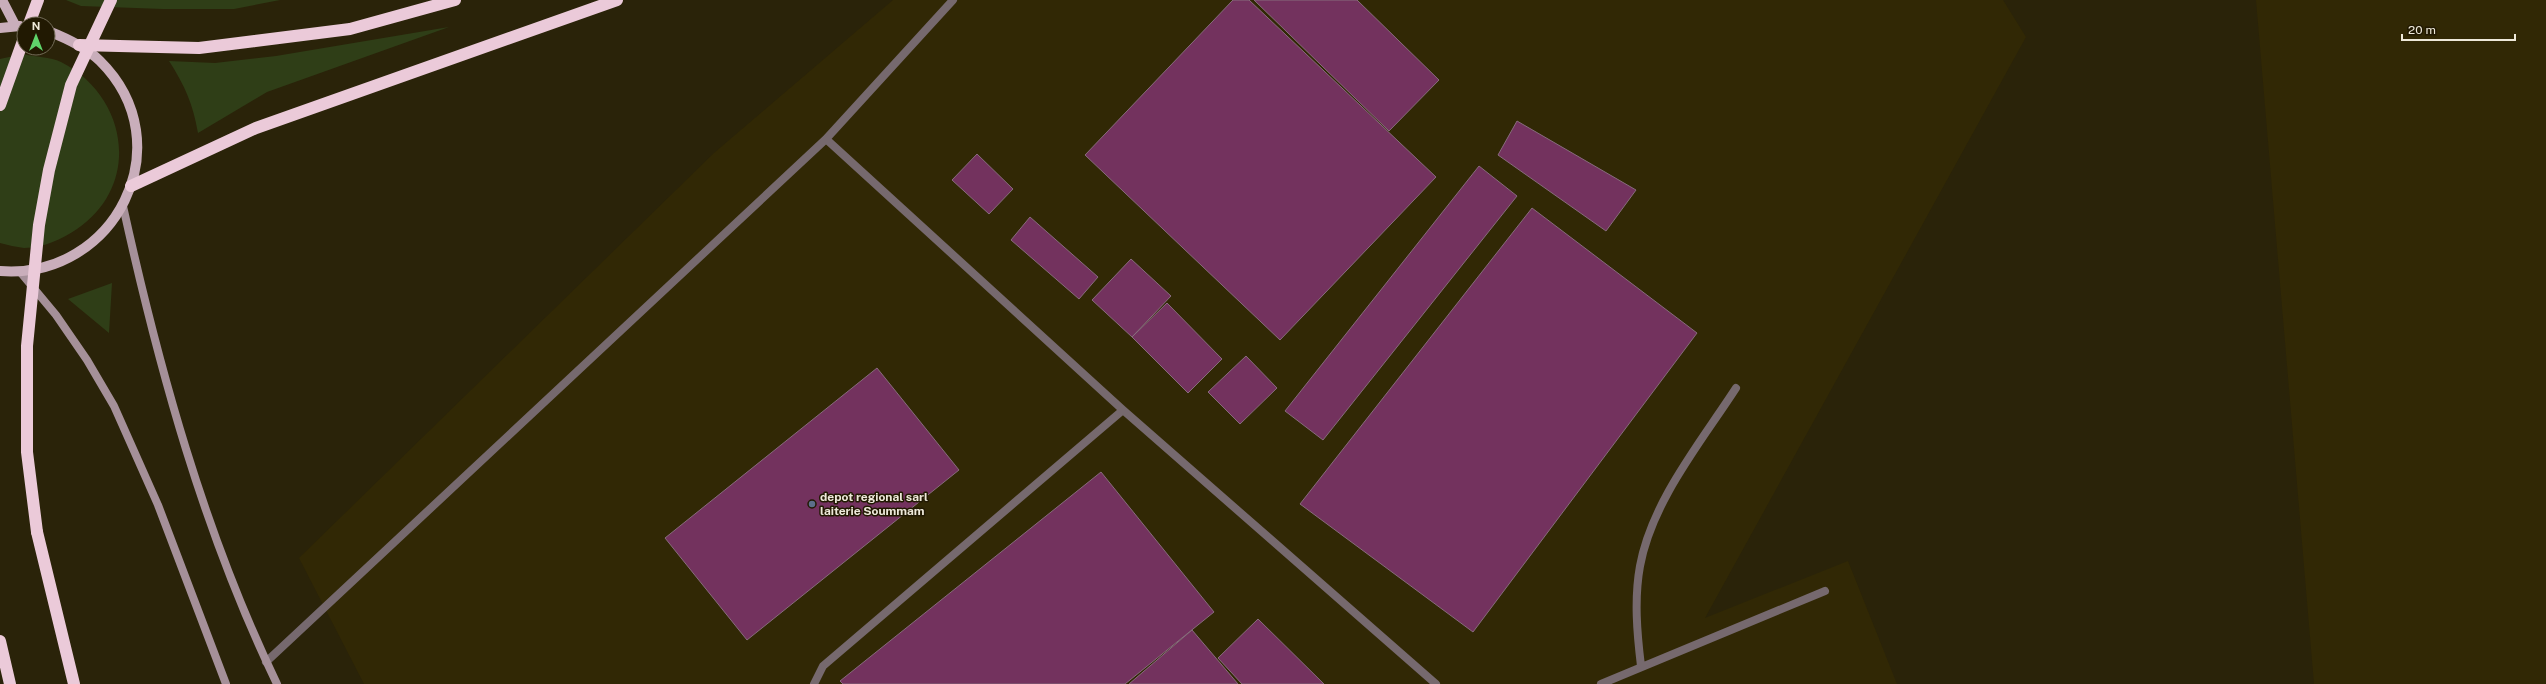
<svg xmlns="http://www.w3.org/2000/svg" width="2546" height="684" font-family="'Public Sans',sans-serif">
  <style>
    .built { fill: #312805 }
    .green { fill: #2f3e17 }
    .building { fill: #73325e; stroke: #876c7c }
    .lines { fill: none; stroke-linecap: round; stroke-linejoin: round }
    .service { stroke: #76696e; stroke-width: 8 }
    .secondary { stroke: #a59099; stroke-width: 8 }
    .primary { stroke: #c9aebb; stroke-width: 10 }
    .motorway { stroke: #ebcad9; stroke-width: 12 }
    .motorway-bridge { stroke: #ebcad9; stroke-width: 12 }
    .service-dot { fill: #5c6f8a; stroke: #211902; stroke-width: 1.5 }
    .labels { text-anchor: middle; stroke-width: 3; stroke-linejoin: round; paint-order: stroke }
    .poi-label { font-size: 12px; font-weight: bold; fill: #eee9da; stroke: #211902; text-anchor: start }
  </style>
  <rect width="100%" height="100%" fill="#2a2309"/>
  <path class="built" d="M893,0H2003L2026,37L1705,618L1848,561L1897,684H364L299,558L714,153Z
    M2256,0H2546V684H2314Z"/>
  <path class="green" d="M66,0H280L234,9H163L81,6Z
    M449,27L267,92L198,133C193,104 185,86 169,61L215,63L276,56Z
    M23,54C34,57 51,57 61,62C128,96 142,185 77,229C62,239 43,248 24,248C16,247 8,245 0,243V59Z
    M112,283L109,333L68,299Z"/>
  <path class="building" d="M1233,0H1249L1436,177L1280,340L1085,155Z
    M1254,0H1357L1439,80L1389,131Z
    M1517,121L1636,190L1606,231L1498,155Z
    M977,154L1013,189L989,214L952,180Z
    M1479,166L1517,196L1323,440L1285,411Z
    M1532,208L1697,333L1473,632L1300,504Z
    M1030,217L1098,277L1079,299L1011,240Z
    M1131,259L1171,296L1132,337L1092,300Z
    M1167,303L1222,359L1188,393L1132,337Z
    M1246,356L1277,388L1240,424L1208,392Z
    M877,368L959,470L747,640L665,538Z
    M1101,472L1214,612L1125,684H843L840,681Z
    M1258,619L1324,684H1242L1218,658Z
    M1192,630L1238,684H1129Z"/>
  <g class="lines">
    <path class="service" d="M826,139L1123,410L1436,684
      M266,662L826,139L953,0
      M1641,666C1637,633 1634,599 1640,566C1652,501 1701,442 1736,388
      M814,684L823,666L1123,410
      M1601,684L1825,591"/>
    <path class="secondary" d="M123,206C159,369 204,533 277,684
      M21,273L56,315L87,360L114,406L158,505L226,684"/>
    <path class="primary" d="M2,0L15,25
      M0,28L20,26
      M0,271C115,280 184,144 100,61C86,47 66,38 48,31"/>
    <path class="motorway" d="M29,24L38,0
      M79,45L199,48L350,29L455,0
      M0,105L24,38
      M131,186L256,128L617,0
      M37,532L74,684
      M0,641L10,684"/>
    <path class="motorway-bridge" d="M37,532L27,452V346L39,225L49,170L71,85L111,0"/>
  </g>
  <circle class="service-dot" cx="812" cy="504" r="4"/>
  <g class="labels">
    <g class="poi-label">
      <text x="820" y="501">depot regional sarl<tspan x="820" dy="14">laiterie Soummam</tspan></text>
    </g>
  </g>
  <g transform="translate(36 36)"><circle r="19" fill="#211902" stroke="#736c58"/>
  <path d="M0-3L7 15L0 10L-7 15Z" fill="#5fd56b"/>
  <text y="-6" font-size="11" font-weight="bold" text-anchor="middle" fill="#eee9da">N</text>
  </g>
  <path d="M2402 34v6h113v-6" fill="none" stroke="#eee9da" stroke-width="2"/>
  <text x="2408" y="34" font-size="12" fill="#eee9da" stroke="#211902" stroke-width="3" paint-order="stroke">20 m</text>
</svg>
